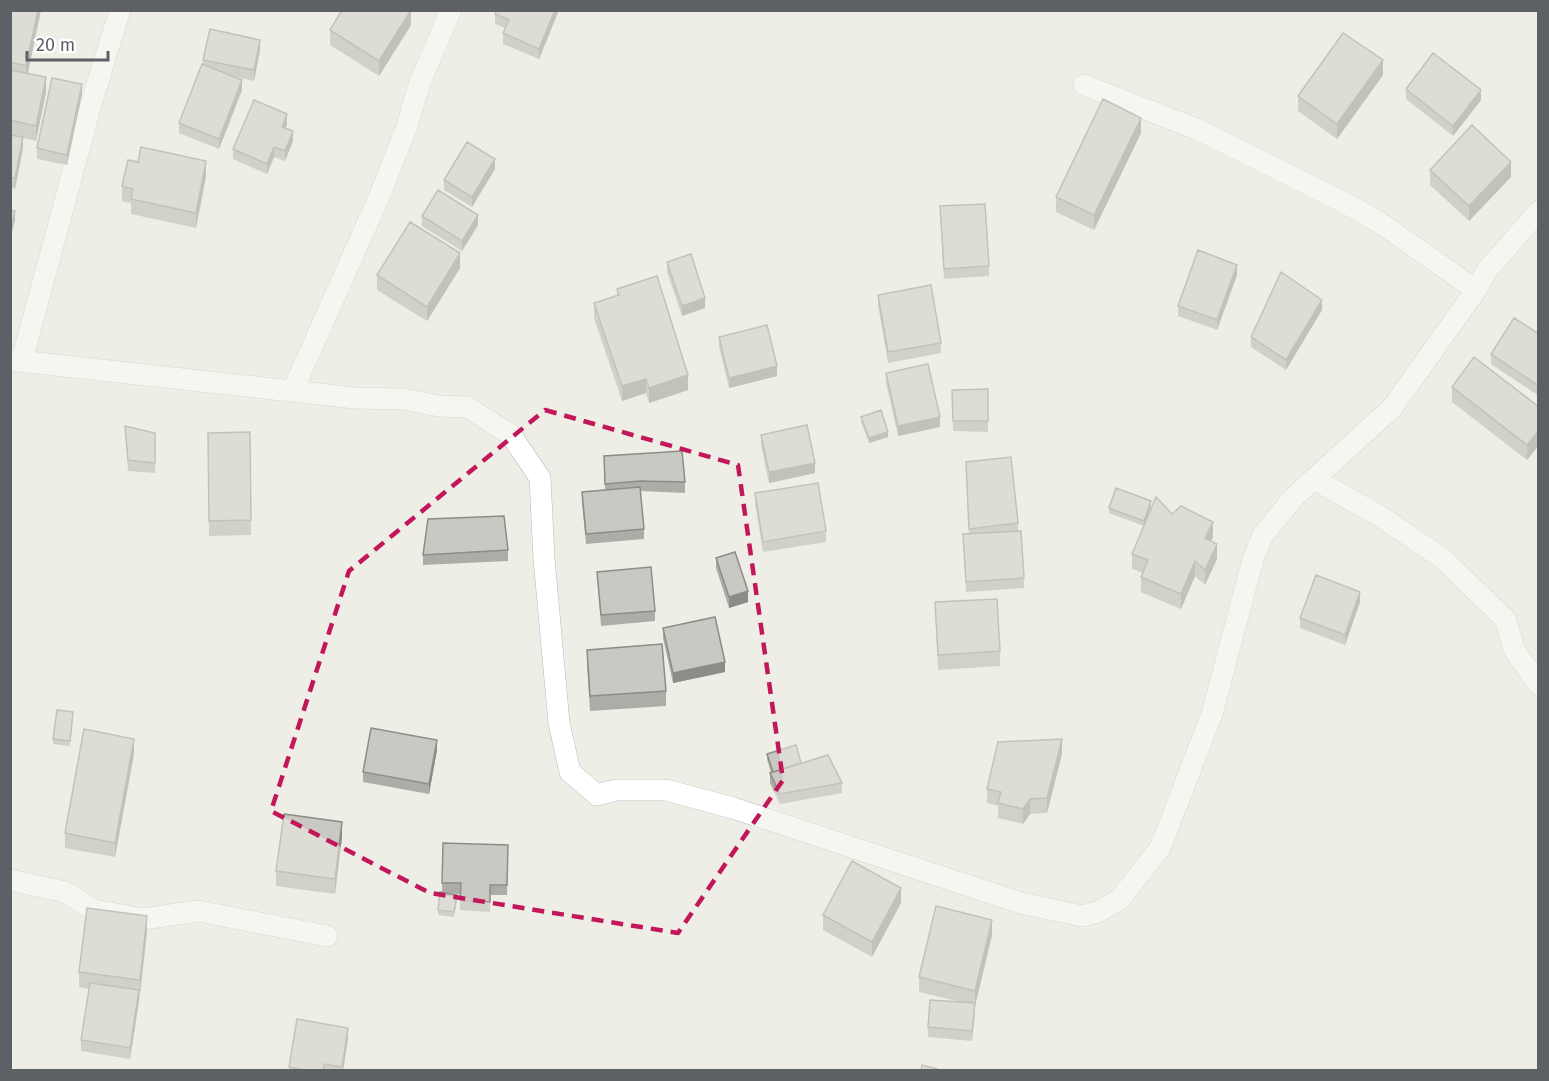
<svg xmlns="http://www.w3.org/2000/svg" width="1549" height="1081" font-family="'Fira Sans',sans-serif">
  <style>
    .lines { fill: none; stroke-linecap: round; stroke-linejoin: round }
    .street-casing { stroke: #b8babe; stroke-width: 22 }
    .street { stroke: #fff; stroke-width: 21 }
    .wall { fill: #aeaca7 }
    .shaded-wall { fill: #8d8c88 }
    .building { fill: #cac8c2; stroke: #8d8c88; stroke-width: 1.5 }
    .marked { fill: none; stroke: #c2185b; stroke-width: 4.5; stroke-dasharray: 12 8; stroke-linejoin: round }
  </style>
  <rect width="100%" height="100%" fill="#efeee6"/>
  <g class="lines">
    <g class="street-casing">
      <path id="street" d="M1084,85L1199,130L1345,203L1379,222L1476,290
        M10,360L355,398L403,399L439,406L467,407L511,435L540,478L544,559L559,723L570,772L597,795L616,790H666L733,808L1021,903L1082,916L1098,912L1120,899L1160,848L1212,714L1253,559L1263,535L1294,497L1392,408L1476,290L1487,270L1538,212
        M22,360L92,101L120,10
        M293,390L380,195L407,126L420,82L451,10
        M1315,480L1380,516L1442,558L1505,619L1515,651L1538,684
        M10,880L65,892L94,910L143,919L198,911L327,936"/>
    </g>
    <use href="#street" class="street"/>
  </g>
  <path class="wall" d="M10,10H41L28,73L46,92L36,141L23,138V148L15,189L10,188Z
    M497,10H559L539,59L503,44V33L505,28L495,24V14Z
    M411,25L379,76L330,45V30Z
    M260,50L254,81L232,76L242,90L219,149L179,133V123L203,65V60Z
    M1383,75L1337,139L1298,111V96Z
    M1406,89L1481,100L1453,136L1406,99Z
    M82,94L67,165L37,159V148Z
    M287,124L286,128L293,141L285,161L274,157L267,174L233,159V149Z
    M1141,133L1094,230L1056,212V197Z
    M495,169L472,207L444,190V180Z
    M1430,170L1511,177L1469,221L1430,185Z
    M206,176L196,228L131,214V203L122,201V186Z
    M940,206L989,266V276L944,279Z
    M422,216L478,225L462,251L422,226Z
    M667,262L705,308L682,316L667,272Z
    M460,268L427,321L377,290V275Z
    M1237,275L1217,330L1178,316V306Z
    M617,289L688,390L649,403L646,393L622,401L594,318V303L617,296Z
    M878,295L941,343V353L888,363L878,305Z
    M1322,310L1286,370L1251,347V337Z
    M1539,334V396L1491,364V354Z
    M719,337L777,376L729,388L719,347Z
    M886,373L940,427L898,436L886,383Z
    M1452,387L1539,407V445L1527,460L1452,402Z
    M988,389V432L953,431L952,390Z
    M861,417L888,437L869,443L861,422Z
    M125,426L155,433V473L128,471Z
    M250,432L251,535L209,536L208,433Z
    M761,435L815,473L769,483L761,445Z
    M604,456L685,482V493L640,491L644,529V539L586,544L582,502V492L605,490Z
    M966,462L1018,523V531L1024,578V588L966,592L963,534H969Z
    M755,493L826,531V542L763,552L755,503Z
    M1151,506L1145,524L1172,514L1213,537L1211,541L1217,559L1205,585L1195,576L1181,609L1141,592V577L1143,573L1132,569V554L1144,526L1109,513V508Z
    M508,550V561L423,565V555Z
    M716,558L748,602L729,608L716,568Z
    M597,572L655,611V621L601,626Z
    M935,602L1000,651V666L938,670Z
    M1360,602L1345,645L1300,628V618Z
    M663,628L725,672L673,683L663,638Z
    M587,650L666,691V706L590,711L587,665Z
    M73,718L70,746L53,744V739Z
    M437,750L429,794L363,782V772Z
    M134,754L115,857L65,848V833Z
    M767,754L801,763L842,783V793L780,804L770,783V773H771L767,759Z
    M1062,754L1047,813L1030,814L1023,824L998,818V806L987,803V789Z
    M342,837L335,894L276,886V871Z
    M443,843L508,855L507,895H490V912L460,910V894L444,893L457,900L454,917L438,915V910L442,893Z
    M901,903L872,957L823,930V915Z
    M147,931L139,1001L130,1059L81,1051V1040L89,989L79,987V972Z
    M992,935L975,1006L972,1041L928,1037V1027L961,1002L919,992V977Z
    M348,1038L343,1071H289V1067Z"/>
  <path class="shaded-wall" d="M38,10H41L26,81V66Z
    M411,10V25L379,76V61Z
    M555,10H559L539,59V49Z
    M260,40V50L254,81V70Z
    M1383,60V75L1337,139V124Z
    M46,77V92L36,141V126Z
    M242,80V90L219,149V139Z
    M82,84V94L67,165V155Z
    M1481,90V100L1453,136V126Z
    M287,114V124L282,137V127Z
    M1141,118V133L1094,230V215Z
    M293,131V141L285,161V151Z
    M23,137V148L15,189V178Z
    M274,147V157L267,174V164Z
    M495,159V169L472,207V197Z
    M206,161V176L196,228V213Z
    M1511,162V177L1469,221V206Z
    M15,211V221L10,239V229Z
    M478,215V225L462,251V241Z
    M460,253V268L427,321V307Z
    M1237,265V275L1217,330V320Z
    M705,298V308L682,316V306Z
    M1322,300V310L1286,370V360Z
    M777,366V376L729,388V378Z
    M688,375V390L649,403V388Z
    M646,379V393L622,401V386Z
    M940,417V427L898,436V426Z
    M1539,430V445L1527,460V445Z
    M888,432V437L869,443V438Z
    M815,463V473L769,483V472Z
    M1151,501V506L1144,526V521Z
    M1213,522V537L1205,553V538Z
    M1217,544V559L1205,585V570Z
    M1195,561V576L1181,609V594Z
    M748,591V602L729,608V597Z
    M1360,592V602L1345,645V635Z
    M725,662V672L673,683V673Z
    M134,739V754L115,857V843Z
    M1062,739V754L1047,813V798Z
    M437,740V750L429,794V784Z
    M1030,799V814L1023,824V809Z
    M342,822V837L335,894V879Z
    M901,888V903L872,957V942Z
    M147,916V931L140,995V980Z
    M992,920V935L975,1006V991Z
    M139,990V1001L130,1059V1048Z
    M975,1003V1014L972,1041V1031Z
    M348,1028V1038L343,1071H342Z"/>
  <path class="building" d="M10,10H38L26,66L10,62Z
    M342,10H411L379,61L330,30Z
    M497,10H555L539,49L503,33L509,20L495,14Z
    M210,29L260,40L254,70L203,60Z
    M1343,33L1383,60L1337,124L1298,96Z
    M1433,53L1481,90L1453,126L1406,89Z
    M202,64L242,80L219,139L179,123Z
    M10,70L46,77L36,126L10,120Z
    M52,78L82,84L67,155L37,148Z
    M1103,99L1141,118L1094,215L1056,197Z
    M254,100L287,114L282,127L293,131L285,151L274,147L267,164L233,149Z
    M1472,125L1511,162L1469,206L1430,170Z
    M10,135L23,137L15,178L10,177Z
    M467,142L495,159L472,197L444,180Z
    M141,147L206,161L196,213L131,199L133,189L122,186L128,160L138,162Z
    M438,190L478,215L462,241L422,216Z
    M985,204L989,266L944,269L940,206Z
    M10,210L15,211L10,229Z
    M410,222L460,253L427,307L377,275Z
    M1198,250L1237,265L1217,320L1178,306Z
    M691,254L705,298L682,306L667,262Z
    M1281,272L1322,300L1286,360L1251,337Z
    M657,276L688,375L649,388L646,379L622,386L594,303L619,295L617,289Z
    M931,285L941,343L888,352L878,295Z
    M1514,318L1539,334V386L1491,354Z
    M767,325L777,366L729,378L719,337Z
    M1474,357L1539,407V430L1527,445L1452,387Z
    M928,364L940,417L898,426L886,373Z
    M988,389V421H953L952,390Z
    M881,410L888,432L869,438L861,417Z
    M807,425L815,463L769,472L761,435Z
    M125,426L155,433V463L128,460Z
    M250,432L251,520L209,521L208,433Z
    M682,451L685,482L640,481L605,484L604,456Z
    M1011,457L1018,523L969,529L966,462Z
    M818,483L826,531L763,542L755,493Z
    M640,487L644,529L586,534L582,492Z
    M1116,488L1151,501L1144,521L1109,508Z
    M1156,497L1172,514L1181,506L1213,522L1205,538L1217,544L1205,570L1195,561L1181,594L1141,577L1148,560L1132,554Z
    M504,516L508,550L423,555L428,519Z
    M1021,531L1024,578L966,582L963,534Z
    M735,552L748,591L729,597L716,558Z
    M651,567L655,611L601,615L597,572Z
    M1316,575L1360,592L1345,635L1300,618Z
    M997,599L1000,651L938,655L935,602Z
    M715,617L725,662L673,673L663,628Z
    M662,644L666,691L590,696L587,650Z
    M57,710L73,712L70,741L53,739Z
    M371,728L437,740L429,784L363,772Z
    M84,729L134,739L115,843L65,833Z
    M1062,739L1047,798L1030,799L1023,809L998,803L1001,792L987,789L998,742Z
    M796,745L801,763L773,772L767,754Z
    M828,755L842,783L780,794L770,773Z
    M284,814L342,822L335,879L276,871Z
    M443,843L508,845L507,885H490V902L460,900L461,883H442Z
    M852,861L901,888L872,942L823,915Z
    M440,892L457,895L454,912L438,910Z
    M936,906L992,920L975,991L919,977Z
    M87,908L147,916L140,980L79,972Z
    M90,983L139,990L130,1048L81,1040Z
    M930,1000L975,1003L972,1031L928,1027Z
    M297,1019L348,1028L342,1067L324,1064L323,1071H309L289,1067Z
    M922,1065L944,1071H921Z"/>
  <path d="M0 0H1549V1081H0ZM545,410L738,465L783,780L678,933L430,893L271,811L349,571Z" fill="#efeee6" fill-opacity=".55" fill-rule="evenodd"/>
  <path class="marked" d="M545,410L738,465L783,780L678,933L430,893L271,811L349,571Z"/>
  <rect width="1549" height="1081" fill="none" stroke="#5d6065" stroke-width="24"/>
  <path d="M27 51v9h81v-9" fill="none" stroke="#5d6065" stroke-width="3"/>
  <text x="36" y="51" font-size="18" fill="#5d6065" stroke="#ffffff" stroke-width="4.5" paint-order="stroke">20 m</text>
</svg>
